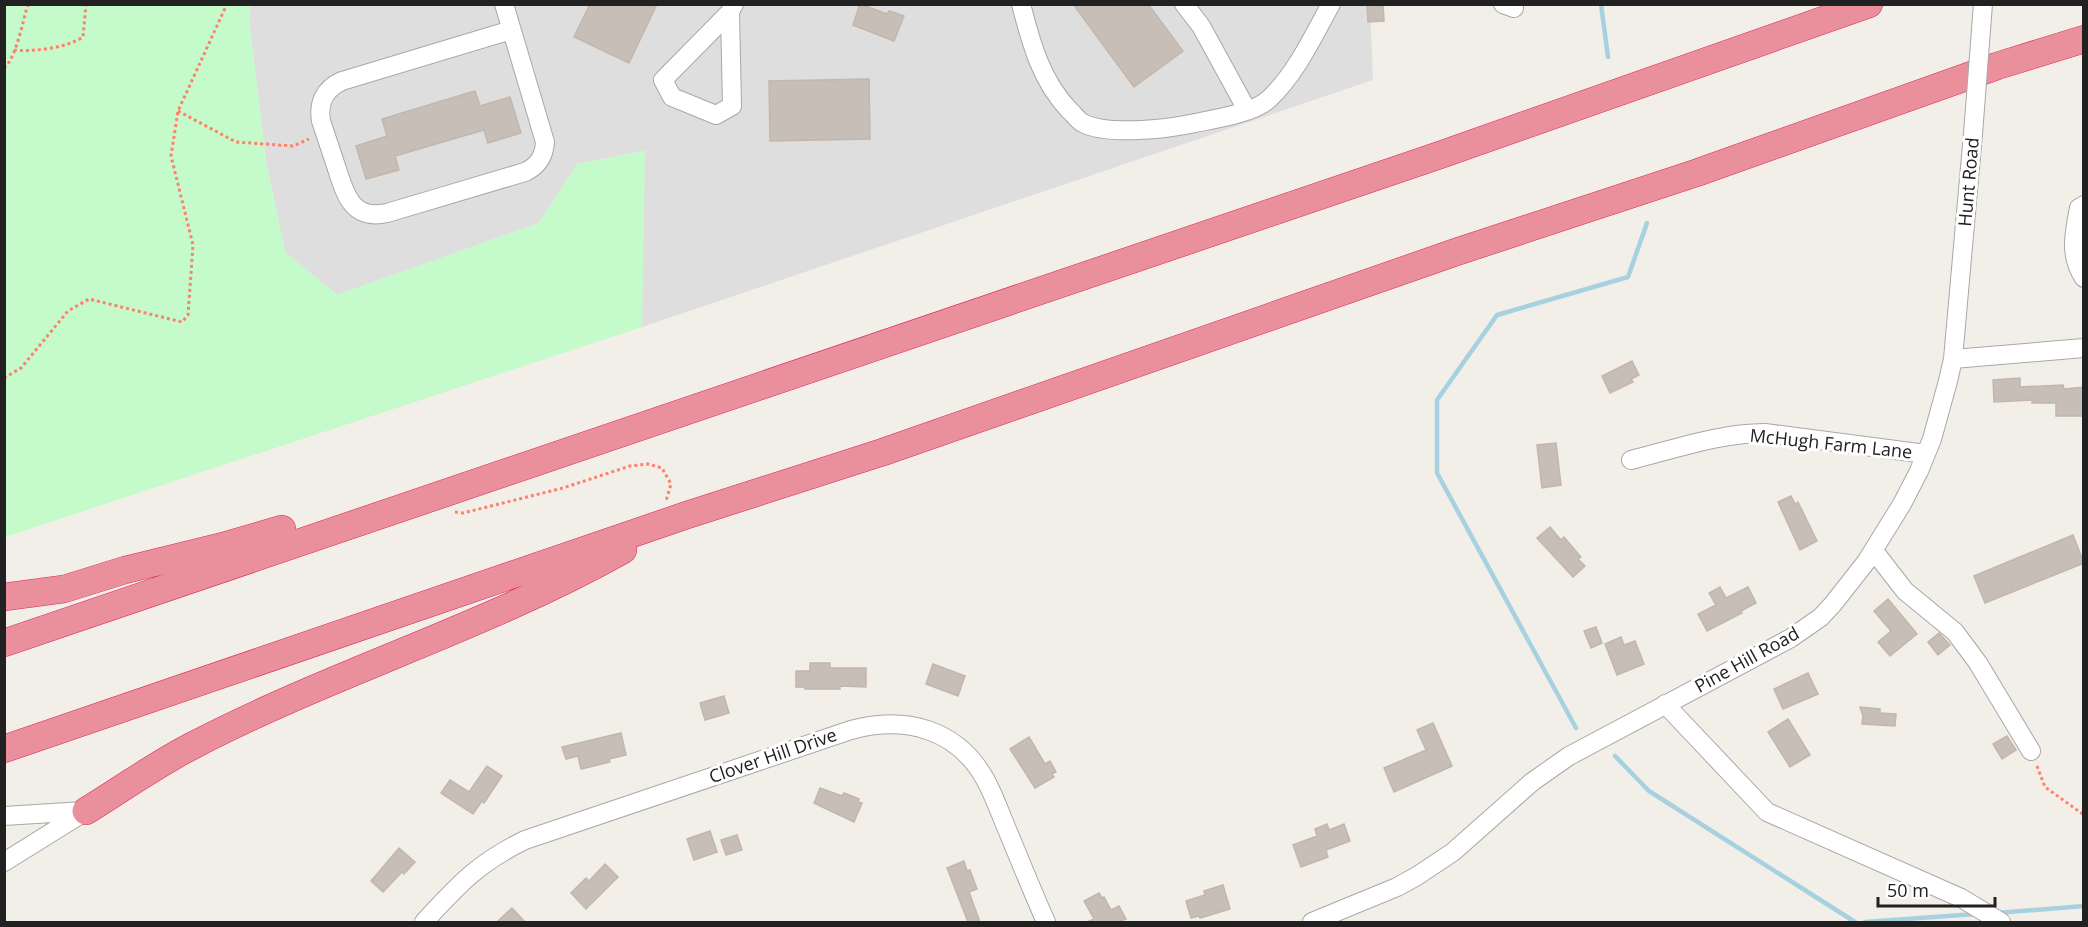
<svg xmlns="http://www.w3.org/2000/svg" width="2088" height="927" font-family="'Open Sans',sans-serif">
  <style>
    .residential { fill: #dfdede }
    .park { fill: #c5fbcb }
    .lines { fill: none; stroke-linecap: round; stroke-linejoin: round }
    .stream { stroke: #a7d1e0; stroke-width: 4.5 }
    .building { fill: #c7beb7; stroke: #c4b6a9; stroke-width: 1.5 }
    .minor-casing { stroke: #a8a8a8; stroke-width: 20 }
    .highway-casing { stroke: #e0255e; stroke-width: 28 }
    .path { stroke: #fd816d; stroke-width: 3; stroke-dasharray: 3 3; stroke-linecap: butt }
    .minor { stroke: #fff; stroke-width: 18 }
    .highway { stroke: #ea8f9c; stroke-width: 27 }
    .minor-bridge-casing { stroke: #a8a8a8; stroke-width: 20; stroke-linecap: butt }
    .minor-bridge { stroke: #fff; stroke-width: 18 }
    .labels { text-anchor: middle; stroke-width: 6; stroke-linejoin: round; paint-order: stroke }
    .street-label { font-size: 18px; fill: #212121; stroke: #fff }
  </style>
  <rect width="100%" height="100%" fill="#f1efe8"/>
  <path class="residential" d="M250,5H1370L1373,80L642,327L644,151L577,164L539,223L337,295L285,252L266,161L249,20Z"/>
  <path class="park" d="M4,5H250L249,20L266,161L285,252L337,295L539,223L577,164L645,151L642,327L5,537Z"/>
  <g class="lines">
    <path class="stream" d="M1601,4L1608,57
      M1576,728L1437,473V400L1497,315L1628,277L1647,223
      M1615,756L1649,791L1855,922
      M1996,913L2084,906
      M1865,922L1976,914"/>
  </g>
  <path class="building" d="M590,4H657L629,63L574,37Z
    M860,4L887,14L889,11L904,16L894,41L853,25Z
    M1073,4H1148L1183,51L1134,87Z
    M1367,4H1383L1384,21L1368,22Z
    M869,79L870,139L770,141L769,81Z
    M475,91L480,106L510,97L521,133L488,143L484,130L395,156L399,170L366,179L356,146L387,136L382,119Z
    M1632,361L1639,375L1631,379L1633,382L1610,393L1602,376Z
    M2020,378V387L2063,385L2064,389L2084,387V416H2056V403H2032L2033,400L1994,402L1993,380Z
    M1556,443L1561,485L1542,488L1537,445Z
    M1791,496L1795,504L1798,502L1817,541L1800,550L1778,502Z
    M1550,527L1561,540L1564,537L1581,557L1578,559L1585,566L1573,577L1537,538Z
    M2073,535L2084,563L1985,603L1974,576Z
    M1720,587L1726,598L1748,587L1756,603L1741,611L1742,613L1707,631L1698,614L1716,605L1709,593Z
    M1888,599L1917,634L1890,656L1878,642L1891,631L1874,611Z
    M1596,627L1602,643L1591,648L1584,631Z
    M1939,633L1950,645L1938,655L1928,642Z
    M1621,637L1624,645L1635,641L1644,664L1617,675L1605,644Z
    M810,663H830V668H866V687L840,686V689H805V687H796V671H810Z
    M933,664L965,676L958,696L926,684Z
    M1808,673L1818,694L1783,709L1774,689Z
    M724,696L729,713L705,720L700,703Z
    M1860,707L1880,709V713L1896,714L1895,726L1862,724L1863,716Z
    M1788,719L1810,755L1790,767L1768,732Z
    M1433,723L1452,766L1394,792L1384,768L1426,750L1417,730Z
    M621,733L626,755L609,759L610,762L581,769L578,756L566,759L562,747Z
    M2007,736L2016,750L2002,759L1993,744Z
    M1029,737L1045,764L1050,761L1056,772L1052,774L1054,777L1035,788L1010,749Z
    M487,766L502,776L484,803L482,801L473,814L441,793L450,780L469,792Z
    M820,788L842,796L844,793L859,799L858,802L862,803L854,822L814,803Z
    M1327,824L1329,830L1344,824L1350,841L1326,850L1328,857L1301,867L1293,845L1317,836L1315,829Z
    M710,831L717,852L694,860L687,839Z
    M737,835L742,850L726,855L721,840Z
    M399,848L415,862L404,874L402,872L383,892L371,881Z
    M964,861L967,871L970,870L977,889L969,892L980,922H968L947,868Z
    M605,864L618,877L586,909L571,893L586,878L589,881Z
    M1223,885L1230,909L1200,918L1199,916L1191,918L1186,901L1205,895L1204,891Z
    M1099,893L1102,898L1104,897L1111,910L1119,906L1126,919L1118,922H1087L1094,919L1084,901Z
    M512,908L525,922H497Z"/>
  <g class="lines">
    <g class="minor-casing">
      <path id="minor" d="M504,4L545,142C544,157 538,166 525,172L387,213C351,221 345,193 336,166C331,151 326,136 321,121C318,103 324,89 342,81L511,30
        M1021,4C1031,43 1041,81 1070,111C1074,114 1078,121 1083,123C1107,136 1168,129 1195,123C1215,119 1254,113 1269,99C1296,74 1313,36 1331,4
        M1184,4L1201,26L1247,110
        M1503,4L1514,8
        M730,12L732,106L716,115L672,97L663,80L730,12L734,4
        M2084,205L2079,208C2074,233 2069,256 2084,278
        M1953,359L2084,348
        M1631,460C1675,449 1720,433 1765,433L1926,454
        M1874,551L1905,591L1955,632L1978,663L2031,751
        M1665,704L1767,812L1961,898L2001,922
        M4,816L84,811
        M4,862L86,811
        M424,922C459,884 478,863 525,840L851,730C905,715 957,729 985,779C995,797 1001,816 1009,834C1021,863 1033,893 1046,922
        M1312,922L1397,887L1417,876L1453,852L1532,782L1569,756L1791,638L1821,617L1833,604L1866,562L1902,504L1919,471L1932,439L1948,381L1953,359L1973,134"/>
    </g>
    <g class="highway-casing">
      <path id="highway" d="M4,597L64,589L125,570L227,545L282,529
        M4,643L1437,156L1869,4
        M4,749L687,515L883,452L1456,252L1696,173L1997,66L2084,39
        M86,811C120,790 154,766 190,747C331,673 484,628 623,550"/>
    </g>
    <path class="path" d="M14,50C33,52 67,48 83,37L86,4
      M4,68C16,59 23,20 28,4
      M178,111L236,142L293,146L309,139
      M4,378L21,368L68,311L89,299L182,322L188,315L193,245L171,156L178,111L227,4
      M455,512L463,513L563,488L630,466L648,464L662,468L671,484L666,501
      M2037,766L2045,787L2084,815"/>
    <use href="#minor" class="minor"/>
    <use href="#highway" class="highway"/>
    <g class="minor-bridge-casing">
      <path id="minor-bridge" d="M1973,134L1983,4"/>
    </g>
    <use href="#minor-bridge" class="minor-bridge"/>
  </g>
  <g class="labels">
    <g class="street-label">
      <text transform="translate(1969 182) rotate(-85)" y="6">Hunt Road</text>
      <text transform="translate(1831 444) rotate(6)" y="6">McHugh Farm Lane</text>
      <text transform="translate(1747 660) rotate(-29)" y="6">Pine Hill Road</text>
      <text transform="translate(773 756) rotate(-19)" y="6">Clover Hill Drive</text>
    </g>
  </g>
  <rect width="2088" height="927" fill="none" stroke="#212121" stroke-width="12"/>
  <path d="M1878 897v9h117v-9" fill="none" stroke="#212121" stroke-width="3"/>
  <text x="1887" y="897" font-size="18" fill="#212121" stroke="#ffffff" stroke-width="4.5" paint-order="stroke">50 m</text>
</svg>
